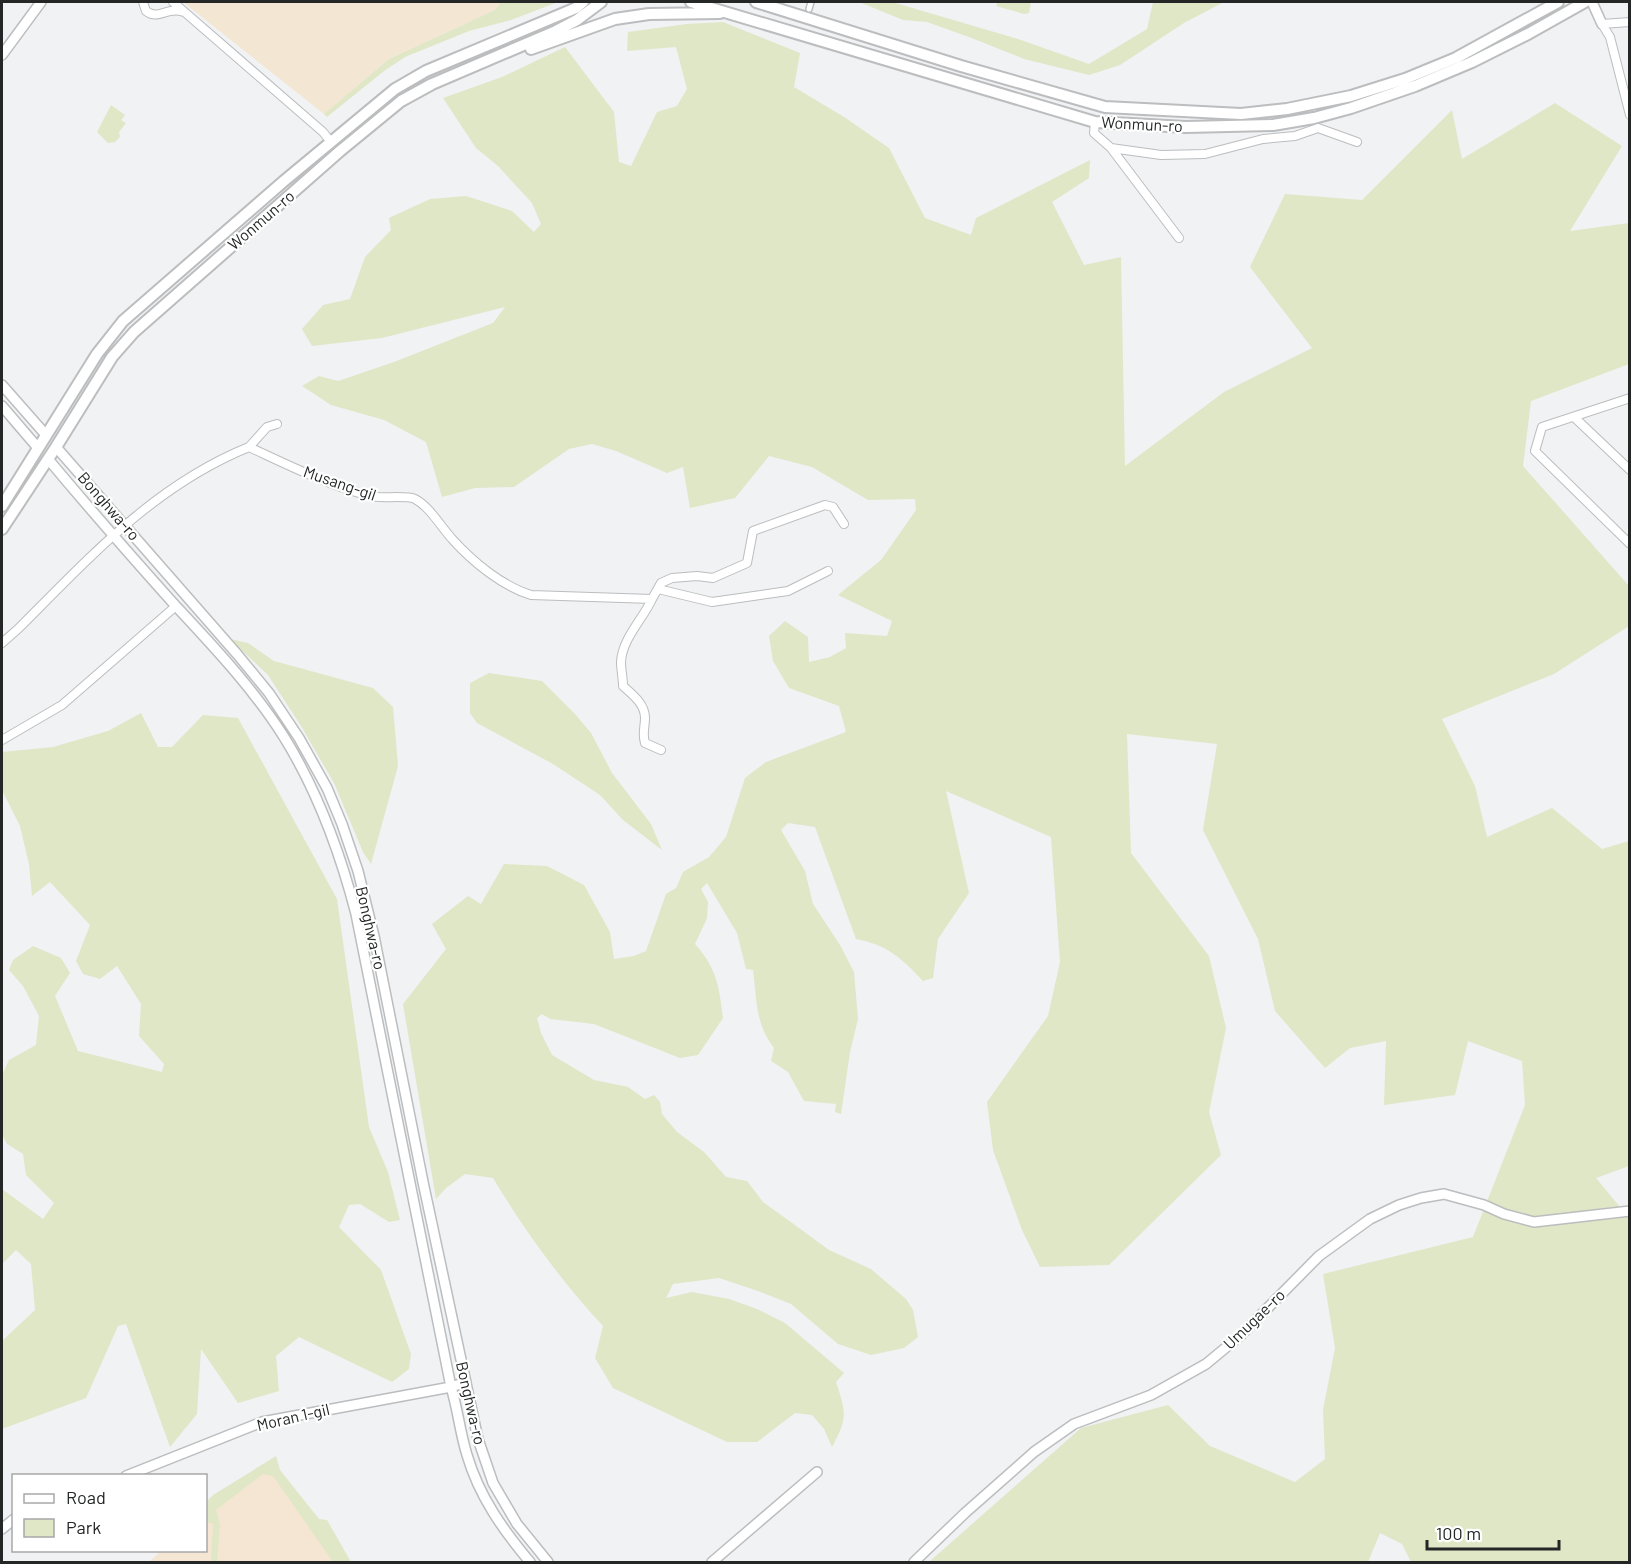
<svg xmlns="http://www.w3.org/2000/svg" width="1631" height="1564" font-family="Barlow,sans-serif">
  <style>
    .commercial { fill: #f3e6d2 }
    .education { fill: #f4e6d2 }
    .green { fill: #e0e7c6 }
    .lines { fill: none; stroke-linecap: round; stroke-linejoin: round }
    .pedestrian-casing { stroke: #bbbdbf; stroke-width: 8 }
    .minor-casing { stroke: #bbbdbf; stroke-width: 10 }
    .tertiary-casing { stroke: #bbbdbf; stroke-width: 12 }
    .secondary-casing { stroke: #bbbdbf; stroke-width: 14 }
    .pedestrian { stroke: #fff; stroke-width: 5 }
    .minor { stroke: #fff; stroke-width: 8 }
    .tertiary { stroke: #fff; stroke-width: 9 }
    .secondary { stroke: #fff; stroke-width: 10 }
    .labels { text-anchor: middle; stroke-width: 4.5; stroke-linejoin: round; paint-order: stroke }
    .street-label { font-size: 16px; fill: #252626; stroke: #fff }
  </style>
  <rect width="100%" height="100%" fill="#f0f2f4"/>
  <path class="commercial" d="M183,2H501L495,10L389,59L324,114Z"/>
  <path class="education" d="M268,1464L344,1562H149L161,1551L206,1550V1506Z"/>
  <path class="green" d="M501,2H558L511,20L469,31L405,57L384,71L327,117L324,114L389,59L495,10Z
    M859,2H892L1018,39L1089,64L1147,29L1153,2H1224L1184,23L1120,65L1089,75L1024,59L969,37L927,22L903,20Z
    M998,2H1031L1029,13L1024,14L996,6Z
    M723,22L800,53L794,87L844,117L889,148L925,218L971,235L976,218L1090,160L1089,178L1052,202L1084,265L1121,257L1125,466L1224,392L1312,348L1250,267L1285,194L1362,200L1452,110L1462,159L1555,103L1622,146L1570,231L1629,223V364L1531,401L1523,466L1629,586V626L1554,674L1442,719L1475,786L1487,837L1552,808L1602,849L1629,841V1166L1596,1178L1629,1218V1562H1411L1402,1544L1380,1533L1368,1562H929L1081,1428L1168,1405L1210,1446L1295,1482L1325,1459L1323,1410L1335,1348L1323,1274L1473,1237L1525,1105L1522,1061L1468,1041L1455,1095L1384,1105L1386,1041L1350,1048L1325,1068L1275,1011L1258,939L1203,830L1217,744L1127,734L1131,853L1209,956L1226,1028L1209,1112L1221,1155L1109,1265L1040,1267L1022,1230L993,1150L987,1102L1048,1016L1060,962L1051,837L946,791L969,893L938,939L933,978L923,981C901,958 888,945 856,939L815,827L788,823L781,830L805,871L813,904L840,945L854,972L858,1019L850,1052L841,1114L835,1112L836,1104L804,1101L788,1072L771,1061L774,1048C755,1023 757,1000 753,970L746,969L737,933L707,883L701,889L708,902L707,918L695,944C717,969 719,986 723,1018L698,1055L680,1058L594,1024L550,1019L542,1014L537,1018L541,1033L552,1055L594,1080L628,1087L645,1099L654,1095L660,1102L662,1114L677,1132L704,1152L726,1177L747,1181L763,1202L799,1228L829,1250L871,1269L906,1299L913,1310L918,1337L904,1348L871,1355L838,1344L791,1304L758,1291L719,1278L673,1284L666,1298L692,1292L729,1299L757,1309L785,1323L844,1373L836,1382C846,1412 848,1418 832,1447L824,1429L812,1415L795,1413L757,1442H727L613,1388L595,1358L603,1326C561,1281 525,1231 493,1178L465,1174L446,1188L436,1199L403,1004L446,949L432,924L468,896L481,904L504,864L547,866L584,885L610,932L614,959L634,956L646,951L666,894L676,888L683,872L709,857L726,837L745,778L766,762L846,732L839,706L789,688L773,661L769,636L785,621L808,637L809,662L830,657L846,648L845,633L887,636L892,621L838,595L881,560L916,510L915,499L868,500L812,467L769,456L735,498L690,508L683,467L667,473L616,451L592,444L569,449L514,487L475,488L442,497L426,442L384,420L331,405L302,386L319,376L338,381L394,362L493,323L505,307L382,338L312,346L302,329L323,305L350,299L365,257L391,230L389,218L430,199L466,196L512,211L534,232L541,224L532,203L498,166L476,148L443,98L502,77L565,47L614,112L619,162L631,166L657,112L677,106L687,89L676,47L627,51L628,32L687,24Z
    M111,105L125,115L121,120L126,123L119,132L120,137L115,142L108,143L97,132Z
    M230,639L248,643L274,661L373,688L393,707L398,766L371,864L363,852L334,783L301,726L268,675Z
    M489,673L542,681L575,714L591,733L612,773L651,824L662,850L623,820L600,795L553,764L477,723L470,713V683Z
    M141,713L158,747H172L203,715L238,718L337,899L369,1127L388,1172L400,1220L389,1222L360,1204L349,1205L339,1227L381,1270L411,1354L409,1369L392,1382L299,1337L276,1356L279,1391L238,1403L201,1349L197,1414L170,1447L126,1324L118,1326L86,1398L2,1429V1341L35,1310L31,1264L16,1250L2,1264V1189L43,1219L54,1203L26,1175L23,1154L7,1144L2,1134V1075L9,1060L36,1045L39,1016L23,986L9,970L13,960L33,946L61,958L70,973L55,996L78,1051L162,1072L164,1064L139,1036L141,1004L117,966L100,979L83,974L76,961L90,925L50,882L32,896L29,864L20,826L2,790V752L53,747L108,731Z
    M276,1456L280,1470L319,1519L327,1520L351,1562H333L273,1476L263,1474L216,1510L220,1524L217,1562H211L213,1524L206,1522V1502L213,1495Z"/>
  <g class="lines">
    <g class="pedestrian-casing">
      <path id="pedestrian" d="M809,9L811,2"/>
    </g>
    <g class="minor-casing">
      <path id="minor" d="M143,2L146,11C159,21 166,6 184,12
        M173,2L323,132L331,142
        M1630,22L1602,24L1610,37L1630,115
        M1095,122L1094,133L1111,148L1161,155L1205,154L1263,139L1295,136L1318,128L1357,142
        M1111,148L1179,238
        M1630,398L1542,427L1535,451L1630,544
        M1574,417L1630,470
        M249,447L267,427L277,424
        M658,589L712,602L788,591L828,571
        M652,599C643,619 622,639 621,662C621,670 623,678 623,686C633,695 645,704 645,718C645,728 642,733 645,743L661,750
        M2,643L19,628C90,557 155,485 249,447C288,465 328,485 369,496C380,499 407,495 415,499C430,507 441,527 453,540C473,562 502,586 531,595L652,599L661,583L672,578L697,576L713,578L747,563L753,531L825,505L833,507L844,524
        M2,740L62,705L176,606"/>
    </g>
    <g class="tertiary-casing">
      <path id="tertiary" d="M1592,2L1602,24
        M2,55L41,2
        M2,385L46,435
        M2,406L38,448
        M56,447L237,654L269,693L299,738L327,788L342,824L358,871L374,936L423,1182L478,1439L493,1483L517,1524L548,1562
        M48,459C89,508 131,556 174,604C213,646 253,688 284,737C318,792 340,852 356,914L451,1387C458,1410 460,1433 467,1455C479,1496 503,1530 530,1562
        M126,1476L262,1422L451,1387L466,1382
        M2,1529L14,1519
        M712,1562L817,1472
        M914,1562L965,1513L1034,1452L1074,1424L1151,1395L1206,1364L1241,1335L1319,1256L1370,1219L1399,1205L1421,1198L1444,1194L1484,1205L1504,1214L1534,1222L1630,1211"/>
    </g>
    <g class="secondary-casing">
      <path id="secondary" d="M691,2L1095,122L1186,127L1273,125L1314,118L1351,108L1415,86L1472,62L1528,34L1585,2
        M756,2L961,66L1105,107L1241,114L1287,109L1351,96L1405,79L1456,58L1558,2
        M531,49L615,19L649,14L720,13
        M2,506L97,354L123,321L284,181L395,89L426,71L576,8L583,2
        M2,529L56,447L112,357L134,332L340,151L401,101L432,84L556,31L577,20L601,2"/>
    </g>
    <use href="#pedestrian" class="pedestrian"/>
    <use href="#minor" class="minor"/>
    <use href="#tertiary" class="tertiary"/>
    <use href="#secondary" class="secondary"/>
  </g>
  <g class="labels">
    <g class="street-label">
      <text transform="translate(1142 124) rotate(3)" y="6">Wonmun-ro</text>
      <text transform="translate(261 220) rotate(-41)" y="6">Wonmun-ro</text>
      <text transform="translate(340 483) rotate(19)" y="6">Musang-gil</text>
      <text transform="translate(109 506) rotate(49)" y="6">Bonghwa-ro</text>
      <text transform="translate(371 928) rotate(77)" y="6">Bonghwa-ro</text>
      <text transform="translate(1254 1319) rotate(-44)" y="6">Umugae-ro</text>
      <text transform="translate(471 1403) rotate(77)" y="6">Bonghwa-ro</text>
      <text transform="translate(293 1417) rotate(-13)" y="6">Moran 1-gil</text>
    </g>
  </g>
  <rect width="1631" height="1564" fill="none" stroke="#252626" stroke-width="6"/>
  <rect x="12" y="1474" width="195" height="78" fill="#ffffff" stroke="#a8a8a8" stroke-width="1.5"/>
  <rect x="24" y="1494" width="30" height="9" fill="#ffffff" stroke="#a8a8a8" stroke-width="1.5"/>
  <text x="66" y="1504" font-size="18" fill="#252626">Road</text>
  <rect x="24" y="1519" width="30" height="18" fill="#e0e7c6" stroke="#a8a8a8" stroke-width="1.5"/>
  <text x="66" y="1534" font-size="18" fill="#252626">Park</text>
  <path d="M1427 1540v9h132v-9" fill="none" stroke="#252626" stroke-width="3"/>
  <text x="1436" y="1540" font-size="18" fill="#252626" stroke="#ffffff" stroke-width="4.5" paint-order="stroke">100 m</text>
</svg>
